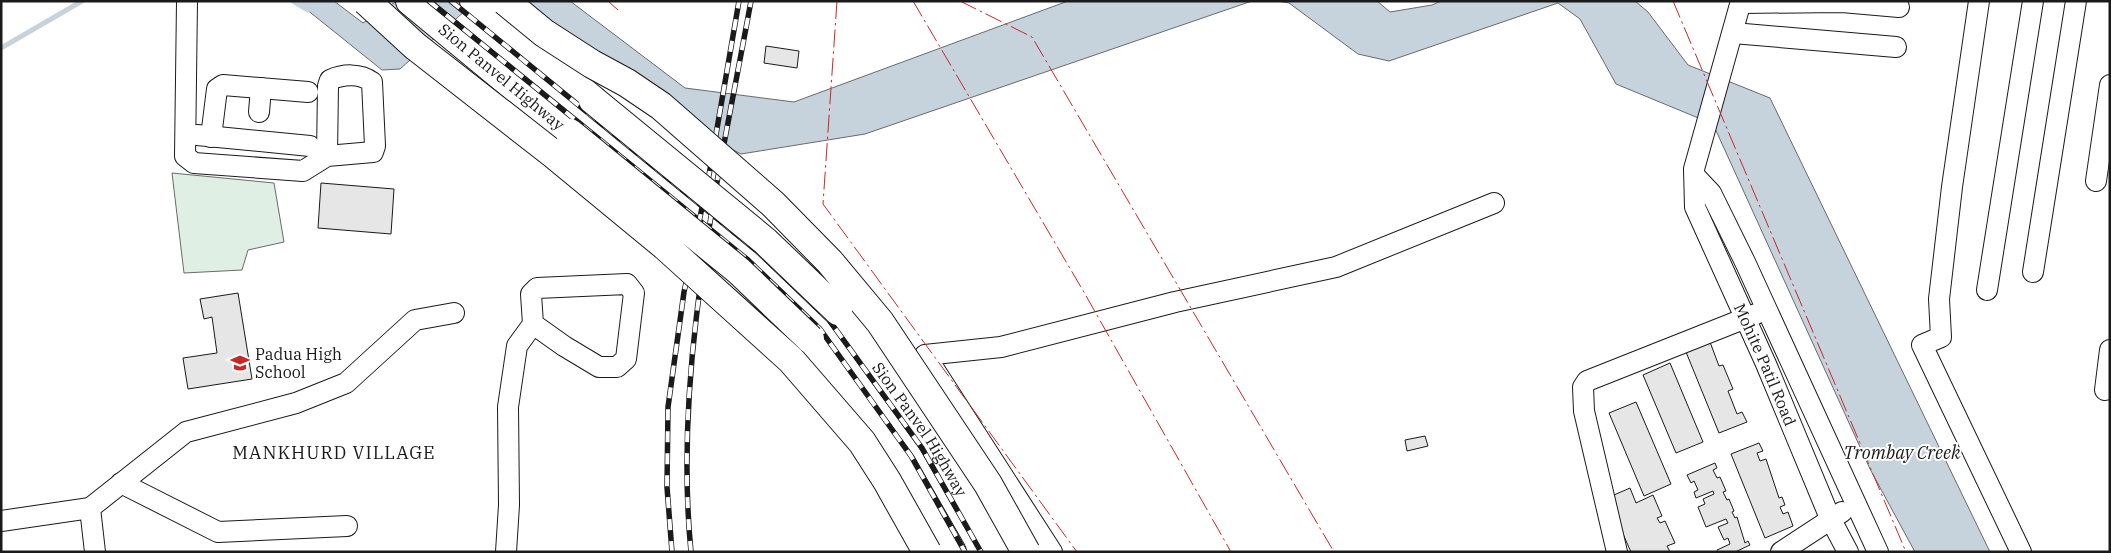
<svg xmlns="http://www.w3.org/2000/svg" width="2111" height="553" font-family="'IBM Plex Serif',serif">
  <style>
    .green { fill: #e0efe3; stroke: #6a6a6a }
    .water { fill: #c6d2dc; stroke: #6a6a6a }
    .lines { fill: none; stroke-linecap: round; stroke-linejoin: round }
    .stream { stroke: #c6d2dc; stroke-width: 5 }
    .building { fill: #e6e6e6; stroke: #1a1a1a }
    .minor-casing { stroke: #1a1a1a; stroke-width: 22 }
    .highway-casing { stroke: #1a1a1a; stroke-width: 30 }
    .minor { stroke: #fff; stroke-width: 20 }
    .highway { stroke: #fff; stroke-width: 28 }
    .rail-casing { stroke: #1a1a1a; stroke-width: 5.5 }
    .rail { stroke: #fff; stroke-width: 4; stroke-dasharray: 11; stroke-linecap: butt }
    .highway-bridge-casing { stroke: #1a1a1a; stroke-width: 30; stroke-linecap: butt }
    .highway-bridge { stroke: #fff; stroke-width: 28 }
    .power { stroke: #c62828; stroke-width: 1; stroke-dasharray: 18 4 2.5 4; stroke-linecap: butt }
    .labels { text-anchor: middle; stroke-width: 4; stroke-linejoin: round; paint-order: stroke }
    .street-label { font-size: 16px; fill: #1a1a1a; stroke: #fff }
    .poi-label { font-size: 16px; fill: #1a1a1a; stroke: #fff; text-anchor: start }
    .neighbourhood-label { font-size: 18px; letter-spacing: 1px; fill: #1a1a1a; stroke: #fff }
    .water-label { font-size: 18px; font-style: italic; fill: #1a1a1a; stroke: #fff }
  </style>
  <rect width="100%" height="100%" fill="#fff"/>
  <path class="green" d="M172,173L274,183L284,242L248,250L242,270L184,273Z"/>
  <path class="water" d="M296,1H334L363,23L397,1H476L400,69L382,70Z
    M518,1H570L685,88L794,102L1068,1H1252L865,134L741,154L669,117Z
    M1278,1H1377L1390,12L1432,5L1441,1H1635L1648,12L1688,65L1770,98L1990,552H1915L1870,469L1713,124L1616,84L1580,19L1558,3L1389,61L1358,54L1289,3Z"/>
  <g class="lines">
    <path class="stream" d="M293,1L308,10
      M1,48L82,1"/>
  </g>
  <path class="building" d="M766,46L799,51L797,68L764,63Z
    M321,183L394,189L391,234L318,228Z
    M238,293L252,379L188,389L183,358L217,353L212,317L204,319L200,299Z
    M1710,342L1719,366L1723,365L1733,389L1728,391L1737,414L1742,412L1747,422L1719,433L1686,352Z
    M1670,363L1703,442L1676,453L1643,375Z
    M1636,402L1671,484L1644,496L1609,413Z
    M1425,436L1428,446L1407,451L1405,440Z
    M1759,443L1763,451L1757,453L1760,461L1766,459L1779,498L1782,497L1785,505L1780,507L1783,514L1788,512L1793,526L1765,538L1731,454Z
    M1715,463L1717,468L1713,470L1717,478L1720,477L1726,491L1723,492L1727,500L1729,499L1734,511L1732,512L1735,518L1737,517L1745,543L1748,541L1750,545L1735,552H1718L1717,550L1730,544L1728,538L1724,540L1718,527L1728,523L1726,519L1706,527L1698,507L1705,504L1703,499L1714,494L1713,491L1696,498L1694,492L1698,490L1694,481L1691,483L1687,475Z
    M1630,488L1636,503L1653,495L1662,516L1657,518L1660,523L1665,521L1675,543L1667,546L1670,552H1631L1607,498Z"/>
  <g class="lines">
    <g class="minor-casing">
      <g id="minor">
        <path d="M187,1L185,156L194,163L303,171L327,156L328,86L330,80C343,74 360,73 372,82L375,146L373,152L327,156"/>
        <path id="s1" d="M1741,1L1694,169L1695,207L1766,364L1830,518L1848,552"/>
        <path d="M1979,1L1952,187L1939,299L1941,337L1922,345L2021,552"/>
        <path d="M1741,3L1842,2L1899,7"/>
        <path d="M1733,33L1896,47"/>
        <path d="M259,112L261,88"/>
        <path d="M197,135L310,146"/>
        <path d="M211,137L217,89L223,85L308,92"/>
        <path d="M1695,176L1711,193L1745,262L1878,552"/>
        <path d="M2096,181L2110,85"/>
        <path d="M2033,272L2076,1"/>
        <path d="M1987,290L2033,1"/>
        <path d="M2105,390L2110,350"/>
        <path d="M121,483L218,532L347,526"/>
        <path d="M1,521L90,508"/>
        <path d="M95,552L90,508L186,432L296,403L346,383L415,320L454,313"/>
        <path d="M506,552L509,505L508,407L517,346L533,324L531,294L537,288L627,284L634,293L626,359L617,367H599L564,346L533,324"/>
        <path d="M1052,552L925,355L1001,347L1175,302L1336,267L1494,203"/>
        <path d="M1617,552L1584,411L1583,387L1587,381L1756,314"/>
        <path d="M1781,552L1842,512"/>
      </g>
    </g>
    <g class="highway-casing">
      <g id="highway">
        <path id="s2" d="M410,1L570,133"/>
        <path d="M474,1L593,100"/>
        <path id="s3" d="M838,311L932,441L996,552"/>
        <path d="M810,339L901,463L952,552"/>
      </g>
    </g>
    <use href="#minor" class="minor"/>
    <use href="#highway" class="highway"/>
    <g class="rail-casing">
      <path id="rail" d="M429,1L748,260L820,329L911,456L965,552
        M451,1L757,251L829,320L922,448L981,552
        M672,552L667,487L668,407L684,292L709,175L739,1
        M691,552C673,367 718,182 751,1"/>
    </g>
    <use href="#rail" class="rail"/>
    <g class="highway-bridge-casing">
      <path id="highway-bridge" d="M366,1L415,46L552,153L665,246L791,360L862,442L887,481L927,552
        M505,1L544,33L592,64L627,83L661,106L773,204L830,262L880,322L988,484L1026,552
        M593,100L765,241L838,311
        M570,133L739,271L810,339"/>
    </g>
    <use href="#highway-bridge" class="highway-bridge"/>
    <path class="power" d="M608,1L618,10
      M837,1L823,204L1077,552
      M913,1L1085,294L1231,552
      M960,1L1032,37L1334,552
      M1673,1L1906,552"/>
  </g>
  <defs>
    <g id="school-bare" transform="scale(1.5)"><path d="M0-5L7-2L0 1L-7-2ZM-4 1L0 2.5L4 1V4Q0 6-4 4Z" fill="#c62828" stroke="#fff" stroke-width="2.5" paint-order="stroke"/></g>
  </defs>
  <g fill-rule="evenodd">
    <use href="#school-bare" x="240" y="363"/>
  </g>
  <g class="labels">
    <g class="street-label">
      <text dy="6" stroke="none"><textPath href="#s2" startOffset="119">Sion Panvel Highway</textPath></text>
      <text dy="6" stroke="none"><textPath href="#s1" startOffset="385">Mohite Patil Road</textPath></text>
      <text dy="6" stroke="none"><textPath href="#s3" startOffset="144">Sion Panvel Highway</textPath></text>
    </g>
    <g class="poi-label">
      <text x="255" y="360">Padua High<tspan x="255" dy="18">School</tspan></text>
    </g>
    <g class="neighbourhood-label">
      <text x="334" y="459">MANKHURD VILLAGE</text>
    </g>
    <g class="water-label">
      <text x="1902" y="459">Trombay Creek</text>
    </g>
  </g>
  <rect width="2111" height="553" fill="none" stroke="#1a1a1a" stroke-width="5"/>
</svg>
